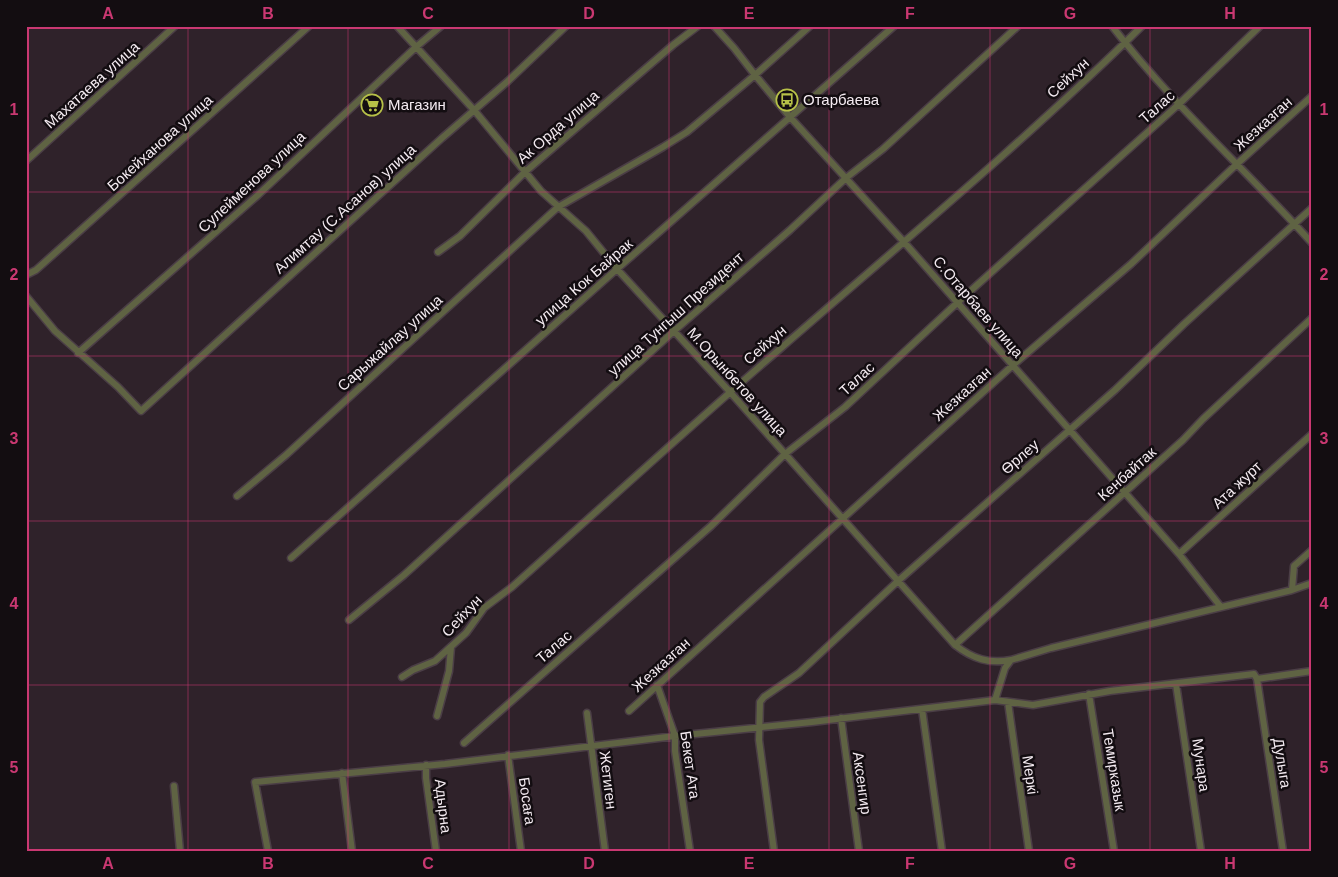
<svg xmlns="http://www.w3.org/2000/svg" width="1338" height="877" font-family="Helvetica,sans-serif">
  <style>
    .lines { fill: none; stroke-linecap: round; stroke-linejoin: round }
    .minor-casing { stroke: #4b3e46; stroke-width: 9 }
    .minor { stroke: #5f6343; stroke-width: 6 }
    .grid { fill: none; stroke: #ca3872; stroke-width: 1; stroke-opacity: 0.55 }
    .labels { text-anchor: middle; stroke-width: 5; stroke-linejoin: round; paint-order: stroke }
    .street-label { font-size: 15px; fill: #f4ebf1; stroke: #130d11 }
    .poi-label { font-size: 15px; fill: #f4ebf1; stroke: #130d11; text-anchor: start }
    .neatline { fill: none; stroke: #ca3872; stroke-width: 2 }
    .grid-label { font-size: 16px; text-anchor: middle; font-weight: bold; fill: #ca3872 }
  </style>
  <rect width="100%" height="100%" fill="#2f222a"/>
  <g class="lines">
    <g class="minor-casing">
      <path id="minor" d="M397,26L474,110L541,191L586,231L617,269L730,392L955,645C973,659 989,664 1011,660
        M714,26L734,48L755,75L790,117L904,242L1179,554L1221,607
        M1112,26C1172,104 1246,170 1312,243
        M26,161L175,26
        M438,252L460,236L525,172L673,45L698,26
        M26,275L36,270L309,26
        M26,296L55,331L118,387L141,411L442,138L508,81L566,26
        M78,353L258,195L416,47L441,26
        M237,496L286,455L558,207L663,147L687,132L755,75L810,26
        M1179,554L1312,434
        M291,558L617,269L894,26
        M1292,590L1294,566L1312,550
        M349,620L404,575L674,331L790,230L846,178L883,149L1018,26
        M955,645L1183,440L1203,419L1312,318
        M402,677L413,670L435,661L466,633L484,608L512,587C602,507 690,426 781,348C903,242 1027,139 1142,26
        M1257,679L1283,851
        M1176,684L1201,851
        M657,685L675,736V751L690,851
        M1089,694L1114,851
        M995,700L1005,668L1011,660L1051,648L1292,590L1312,583
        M1008,702L1029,851
        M922,709L942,851
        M629,711L1012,366L1131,264L1238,163L1312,96
        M587,713L605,851
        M437,716L449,671L451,647
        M841,718L859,851
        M464,743L711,526L785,454L845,407L957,303L1179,104L1260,26
        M508,755L521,851
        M426,765V778L436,851
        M342,773L352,851
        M174,786L180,851
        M268,851L255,782L445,764L675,736L812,722L995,700L1033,705L1110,691L1254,674L1257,679L1312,671
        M774,851L759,740L760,702L764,697L799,673L898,581L1115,390L1184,324L1312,208"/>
    </g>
    <use href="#minor" class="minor"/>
  </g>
  <path class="grid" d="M188,26V851M348,26V851M509,26V851M669,26V851M829,26V851M990,26V851M1150,26V851M26,192H1312M26,356H1312M26,521H1312M26,685H1312"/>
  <defs>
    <g id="bus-ring" transform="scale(1.125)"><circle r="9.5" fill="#130d11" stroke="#b7c148" stroke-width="1.5"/><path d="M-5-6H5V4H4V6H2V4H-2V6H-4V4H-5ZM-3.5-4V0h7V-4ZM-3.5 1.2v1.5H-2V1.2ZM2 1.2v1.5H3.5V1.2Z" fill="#b7c148"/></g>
    <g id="supermarket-ring" transform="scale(1.125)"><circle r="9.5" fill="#130d11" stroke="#b7c148" stroke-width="1.5"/><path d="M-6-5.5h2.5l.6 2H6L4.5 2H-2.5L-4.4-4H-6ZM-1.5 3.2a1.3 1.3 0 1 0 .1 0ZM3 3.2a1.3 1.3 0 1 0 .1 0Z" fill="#b7c148"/></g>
  </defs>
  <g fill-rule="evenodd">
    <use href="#bus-ring" x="787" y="100"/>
    <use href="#supermarket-ring" x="372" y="105"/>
  </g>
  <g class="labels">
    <g class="street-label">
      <text transform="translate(1068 78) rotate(-43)" y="5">Сейхун</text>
      <text transform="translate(92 85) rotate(-42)" y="5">Махатаева улица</text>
      <text transform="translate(1157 107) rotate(-42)" y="5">Талас</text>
      <text transform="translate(1263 124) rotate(-42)" y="5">Жезказган</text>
      <text transform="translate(558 127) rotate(-41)" y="5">Ак Орда улица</text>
      <text transform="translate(160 143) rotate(-42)" y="5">Бокейханова улица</text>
      <text transform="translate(252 182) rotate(-43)" y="5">Сулейменова улица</text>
      <text transform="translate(345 209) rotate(-42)" y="5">Алимтау (С.Асанов) улица</text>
      <text transform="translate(584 282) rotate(-41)" y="5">улица Кок Байрак</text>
      <text transform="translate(978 307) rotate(49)" y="5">С.Отарбаев улица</text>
      <text transform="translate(676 314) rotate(-42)" y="5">улица Тунгыш Президент</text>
      <text transform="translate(390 343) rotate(-42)" y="5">Сарыжайлау улица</text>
      <text transform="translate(765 345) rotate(-41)" y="5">Сейхун</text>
      <text transform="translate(857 379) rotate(-43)" y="5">Талас</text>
      <text transform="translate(737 382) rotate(48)" y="5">М.Орынбетов улица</text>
      <text transform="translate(962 394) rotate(-42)" y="5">Жезказган</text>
      <text transform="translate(1020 457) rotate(-41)" y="5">Өрлеу</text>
      <text transform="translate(1127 474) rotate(-42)" y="5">Кенбайтак</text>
      <text transform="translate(1237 485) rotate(-43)" y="5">Ата журт</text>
      <text transform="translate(462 616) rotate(-47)" y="5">Сейхун</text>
      <text transform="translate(554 647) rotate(-41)" y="5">Талас</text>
      <text transform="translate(661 665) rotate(-42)" y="5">Жезказган</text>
      <text transform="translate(1282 763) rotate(81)" y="5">Дулыга</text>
      <text transform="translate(690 765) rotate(82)" y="5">Бекет Ата</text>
      <text transform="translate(1201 765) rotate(82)" y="5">Мунара</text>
      <text transform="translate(1114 770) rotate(81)" y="5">Темирказык</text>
      <text transform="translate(1030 775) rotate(82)" y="5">Меркі</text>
      <text transform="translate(608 780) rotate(83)" y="5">Жетиген</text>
      <text transform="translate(862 783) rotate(82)" y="5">Аксенгир</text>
      <text transform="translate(527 801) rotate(82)" y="5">Босаға</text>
      <text transform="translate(443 806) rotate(83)" y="5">Адырна</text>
    </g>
    <g class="poi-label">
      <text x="803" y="105">Отарбаева</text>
      <text x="388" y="110">Магазин</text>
    </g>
  </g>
  <rect width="1338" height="877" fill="none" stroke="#130d11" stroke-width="55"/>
  <rect x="28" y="28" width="1282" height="822" class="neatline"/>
  <g class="grid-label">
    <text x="108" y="19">A</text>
    <text x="268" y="19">B</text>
    <text x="428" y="19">C</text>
    <text x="589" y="19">D</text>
    <text x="749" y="19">E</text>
    <text x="910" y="19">F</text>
    <text x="1070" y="19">G</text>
    <text x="1230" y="19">H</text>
    <text x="14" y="115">1</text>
    <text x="1324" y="115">1</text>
    <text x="14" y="280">2</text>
    <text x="1324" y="280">2</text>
    <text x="14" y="444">3</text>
    <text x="1324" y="444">3</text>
    <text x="14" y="609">4</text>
    <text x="1324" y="609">4</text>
    <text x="14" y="773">5</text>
    <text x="1324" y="773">5</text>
    <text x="108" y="869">A</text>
    <text x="268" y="869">B</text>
    <text x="428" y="869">C</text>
    <text x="589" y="869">D</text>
    <text x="749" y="869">E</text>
    <text x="910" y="869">F</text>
    <text x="1070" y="869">G</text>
    <text x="1230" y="869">H</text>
  </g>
</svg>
